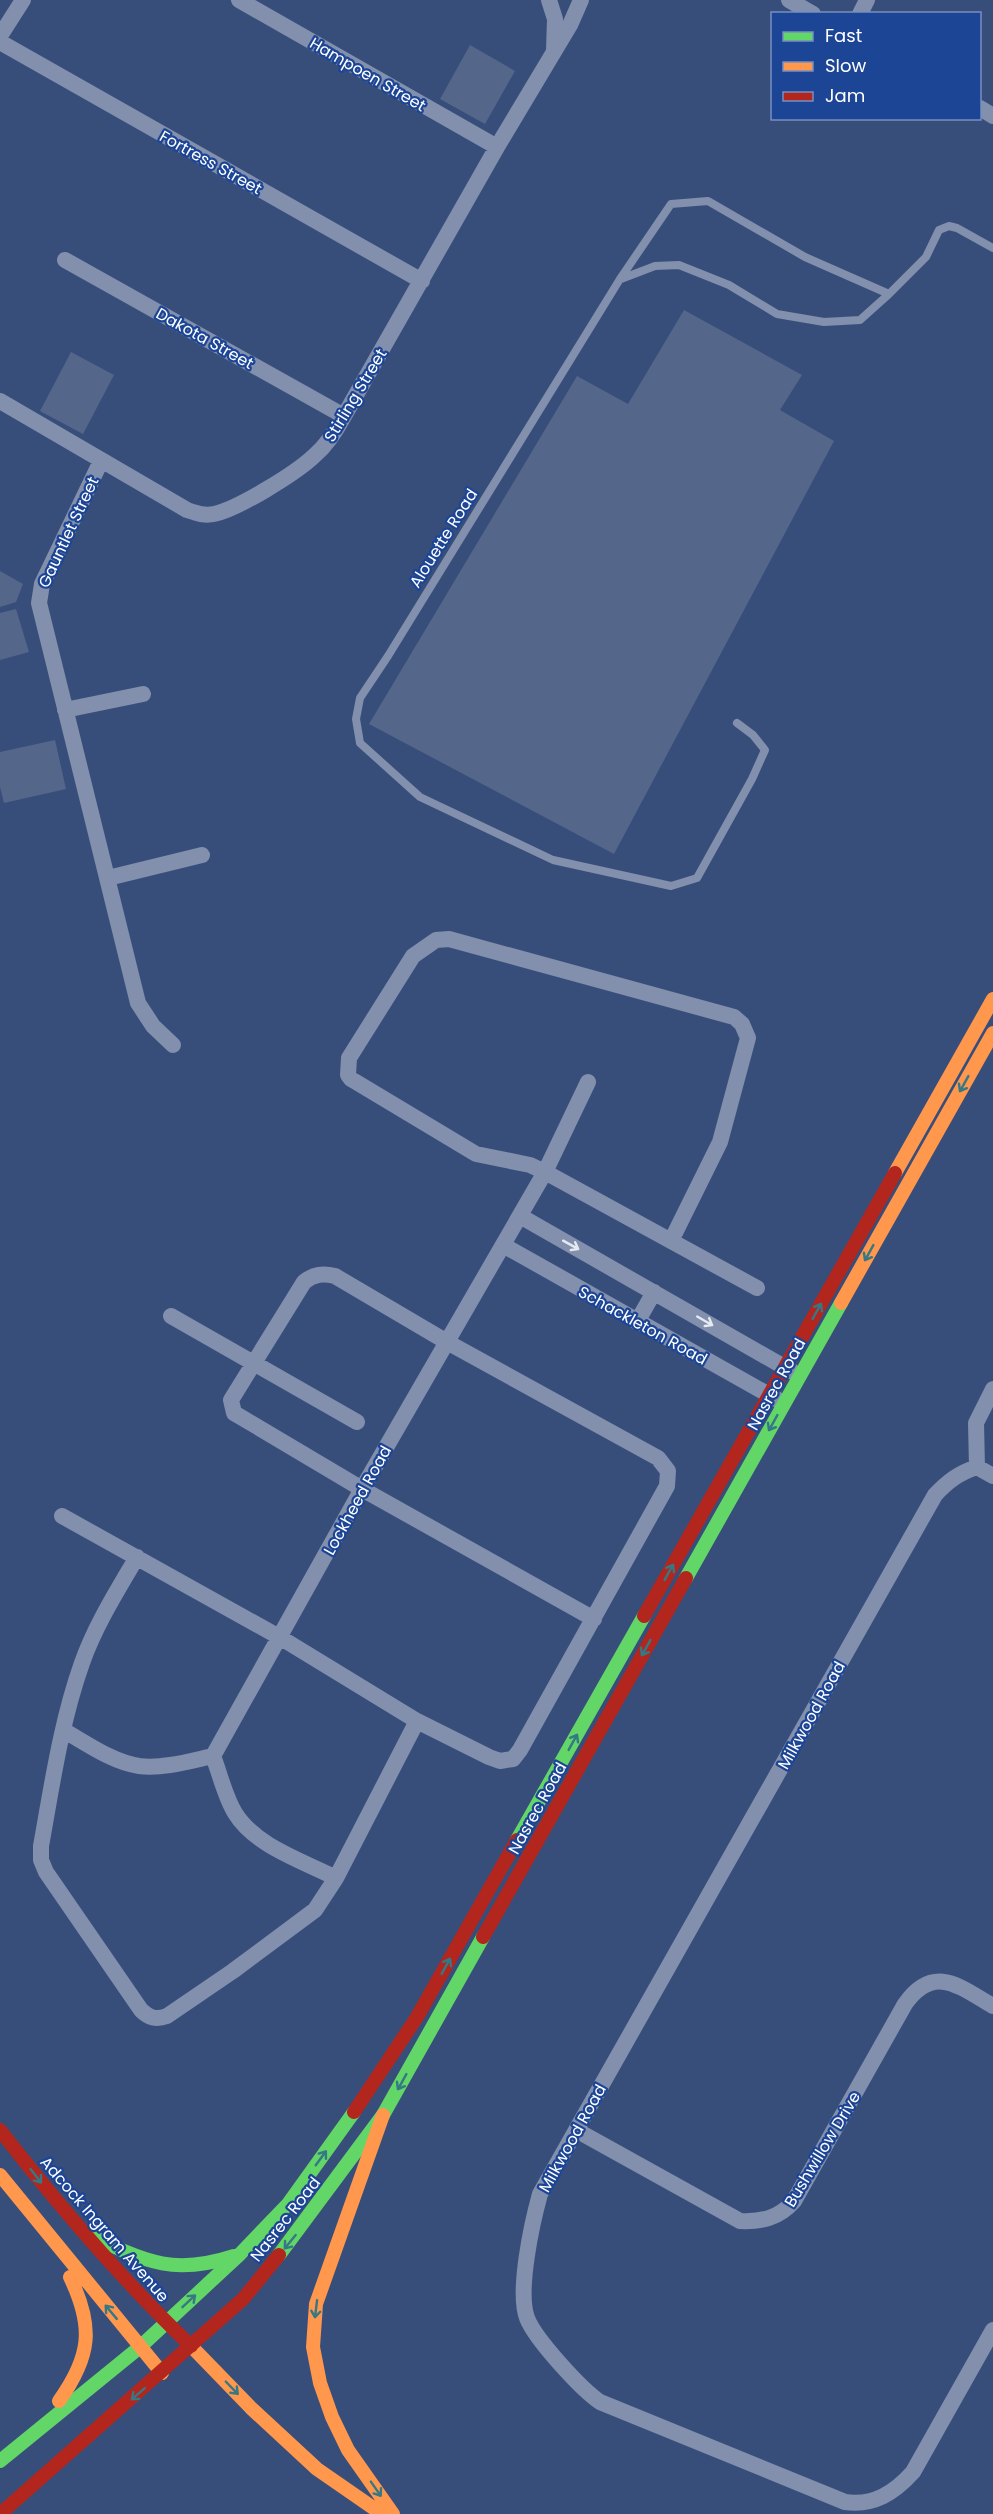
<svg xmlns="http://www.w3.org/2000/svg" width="993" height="2514" font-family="Poppins,sans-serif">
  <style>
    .building { fill: #546689 }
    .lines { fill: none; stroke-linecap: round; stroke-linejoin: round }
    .lane { stroke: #828fad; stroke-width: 8 }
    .street { stroke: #828fad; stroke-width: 16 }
    .fast { stroke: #63d668; stroke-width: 14 }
    .slow { stroke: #ff974d; stroke-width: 14 }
    .jam { stroke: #b3261e; stroke-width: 14 }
    .oneway { stroke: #357886 }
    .oneway2 { stroke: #e6e9ef }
    .labels { text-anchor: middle; stroke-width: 4.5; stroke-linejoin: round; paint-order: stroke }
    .street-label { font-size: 16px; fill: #fff; stroke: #1c4596 }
  </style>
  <rect width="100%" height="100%" fill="#384e7a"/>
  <path class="building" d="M470,45L515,71L485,124L440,99Z
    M684,310L802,375L780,410L834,441L614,854L369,724L577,376L628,404Z
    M71,352L114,375L83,434L40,411Z
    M0,571L23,584L16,602L0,607Z
    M16,609L29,652L0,660V613Z
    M55,740L66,789L4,803L0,787V752Z"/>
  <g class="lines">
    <path class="lane" d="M621,279L655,266L679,265L729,285L777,314L824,322L860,320L889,294
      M737,723L753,735L765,750L752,779L697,878L671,886L553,860L420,797L360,743L356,719L360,698L388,656L620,279L671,204L708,201L805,257L889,294L926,257L939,230L949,226L957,228L993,248"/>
    <path class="street" d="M239,0L497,147
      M549,0L555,19L554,50
      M789,0L813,14
      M860,14L867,0
      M0,36L23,0
      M0,42L422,281
      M980,108L993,116
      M65,260L344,416
      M0,401L187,510C196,513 204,516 214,514C238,509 296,473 314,456C327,445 336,431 344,416L497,147L570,25L581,0
      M101,461L42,584L39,603L138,1003L153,1026L173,1045
      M65,710L143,694
      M108,878L202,855
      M520,1216L793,1372
      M671,1241L720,1142L748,1038L742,1024L734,1017L449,939L436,940L413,956L349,1058L348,1075L351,1079L476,1154L530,1165L545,1172L757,1288
      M503,1245L778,1400
      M171,1316L357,1422
      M637,1322L654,1292
      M977,1467L976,1423L993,1389
      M993,1476L977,1467C959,1473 948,1481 935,1495L540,2194C532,2223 517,2291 527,2318C535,2339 581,2389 600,2402L845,2502C874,2506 894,2493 913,2472L993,2330
      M62,1516L281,1638L417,1721L489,1757L500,1761L513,1759L520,1750L667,1486L668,1471L658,1458L447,1342L335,1276C323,1273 314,1274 304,1282L231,1400L234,1413L362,1489L594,1619
      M137,1557C117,1591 95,1626 82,1663C61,1722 52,1785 41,1846V1860L46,1872L141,2010C149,2018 156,2020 167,2016L233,1971L315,1910L336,1878L417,1721
      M63,1730C86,1743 112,1762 139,1766C163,1769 190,1761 213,1756
      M213,1756L362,1489L545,1172L588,1082
      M213,1756C220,1774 225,1797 235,1813C255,1846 303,1861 336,1878
      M576,2130L740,2221C762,2222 779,2218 794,2201L905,2004C934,1963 960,1987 993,2006"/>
    <path class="fast" d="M686,1578L841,1303
      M517,1840L644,1616
      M94,2237C147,2263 176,2275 234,2256
      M279,2255L383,2115L483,1937
      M0,2461L140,2347L240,2254L288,2204L354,2112"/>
    <path class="slow" d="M895,1173L993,999
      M841,1303L993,1033
      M383,2115L316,2304L313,2347L320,2383L332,2417L348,2450L393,2514
      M0,2175L162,2373
      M191,2346L251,2408L317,2469L382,2514
      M59,2401C91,2356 94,2327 70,2277"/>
    <path class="jam" d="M644,1616L895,1173
      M483,1937L686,1578
      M354,2112L417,2017L517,1840
      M0,2130C59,2206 121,2279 191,2346
      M0,2514L243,2299L279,2255"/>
  </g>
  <defs><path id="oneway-shaft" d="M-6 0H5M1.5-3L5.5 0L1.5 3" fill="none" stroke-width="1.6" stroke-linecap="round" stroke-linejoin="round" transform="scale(1.5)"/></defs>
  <g class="oneway">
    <use href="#oneway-shaft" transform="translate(964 1084) rotate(119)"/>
    <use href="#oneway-shaft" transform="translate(869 1253) rotate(119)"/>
    <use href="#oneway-shaft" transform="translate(817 1311) rotate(-61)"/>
    <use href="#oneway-shaft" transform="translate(773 1423) rotate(119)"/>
    <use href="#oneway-shaft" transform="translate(669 1572) rotate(-61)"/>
    <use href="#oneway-shaft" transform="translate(646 1648) rotate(119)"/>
    <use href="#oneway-shaft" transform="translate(573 1742) rotate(-61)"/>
    <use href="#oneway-shaft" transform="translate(446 1966) rotate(-61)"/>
    <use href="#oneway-shaft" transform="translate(402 2082) rotate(119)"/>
    <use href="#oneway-shaft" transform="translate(321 2158) rotate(-54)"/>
    <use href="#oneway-shaft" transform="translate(36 2176) rotate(52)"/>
    <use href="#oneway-shaft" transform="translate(290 2242) rotate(129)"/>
    <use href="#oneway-shaft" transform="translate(189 2301) rotate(-43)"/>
    <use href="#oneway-shaft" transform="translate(316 2309) rotate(97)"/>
    <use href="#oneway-shaft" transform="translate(111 2312) rotate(-130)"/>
    <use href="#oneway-shaft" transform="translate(232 2388) rotate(46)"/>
    <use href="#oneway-shaft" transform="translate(138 2394) rotate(139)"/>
    <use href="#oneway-shaft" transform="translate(376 2489) rotate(55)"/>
  </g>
  <g class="oneway2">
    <use href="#oneway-shaft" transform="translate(571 1245) rotate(29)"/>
    <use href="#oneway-shaft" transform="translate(705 1321) rotate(30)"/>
  </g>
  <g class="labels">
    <g class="street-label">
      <text transform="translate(368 74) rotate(30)" y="6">Hampoen Street</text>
      <text transform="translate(211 162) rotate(29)" y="6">Fortress Street</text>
      <text transform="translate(205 338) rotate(29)" y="6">Dakota Street</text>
      <text transform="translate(355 395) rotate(-59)" y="6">Stirling Street</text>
      <text transform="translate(68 532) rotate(-65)" y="6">Gauntlet Street</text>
      <text transform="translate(443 538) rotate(-58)" y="6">Alouette Road</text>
      <text transform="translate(643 1325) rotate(29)" y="6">Schackleton Road</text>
      <text transform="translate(776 1384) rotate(-61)" y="6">Nasrec Road</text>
      <text transform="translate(357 1500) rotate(-61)" y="6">Lockheed Road</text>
      <text transform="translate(811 1715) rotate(-61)" y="6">Milkwood Road</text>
      <text transform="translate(537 1808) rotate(-61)" y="6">Nasrec Road</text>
      <text transform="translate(572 2138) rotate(-61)" y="6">Milkwood Road</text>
      <text transform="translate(822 2149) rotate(-59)" y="6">Bushwillow Drive</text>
      <text transform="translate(285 2219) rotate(-52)" y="6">Nasrec Road</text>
      <text transform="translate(105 2229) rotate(49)" y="6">Adcock Ingram Avenue</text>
    </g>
  </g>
  <rect x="771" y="12" width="210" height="108" fill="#1c4596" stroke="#778fc0" stroke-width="1.5"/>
  <rect x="783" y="32" width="30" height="9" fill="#63d668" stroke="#778fc0" stroke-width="1.5"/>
  <text x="825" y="42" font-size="18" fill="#ffffff">Fast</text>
  <rect x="783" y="62" width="30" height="9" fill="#ff974d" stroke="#778fc0" stroke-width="1.5"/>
  <text x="825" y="72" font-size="18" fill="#ffffff">Slow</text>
  <rect x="783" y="92" width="30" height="9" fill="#b3261e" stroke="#778fc0" stroke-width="1.5"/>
  <text x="825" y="102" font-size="18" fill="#ffffff">Jam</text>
</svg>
